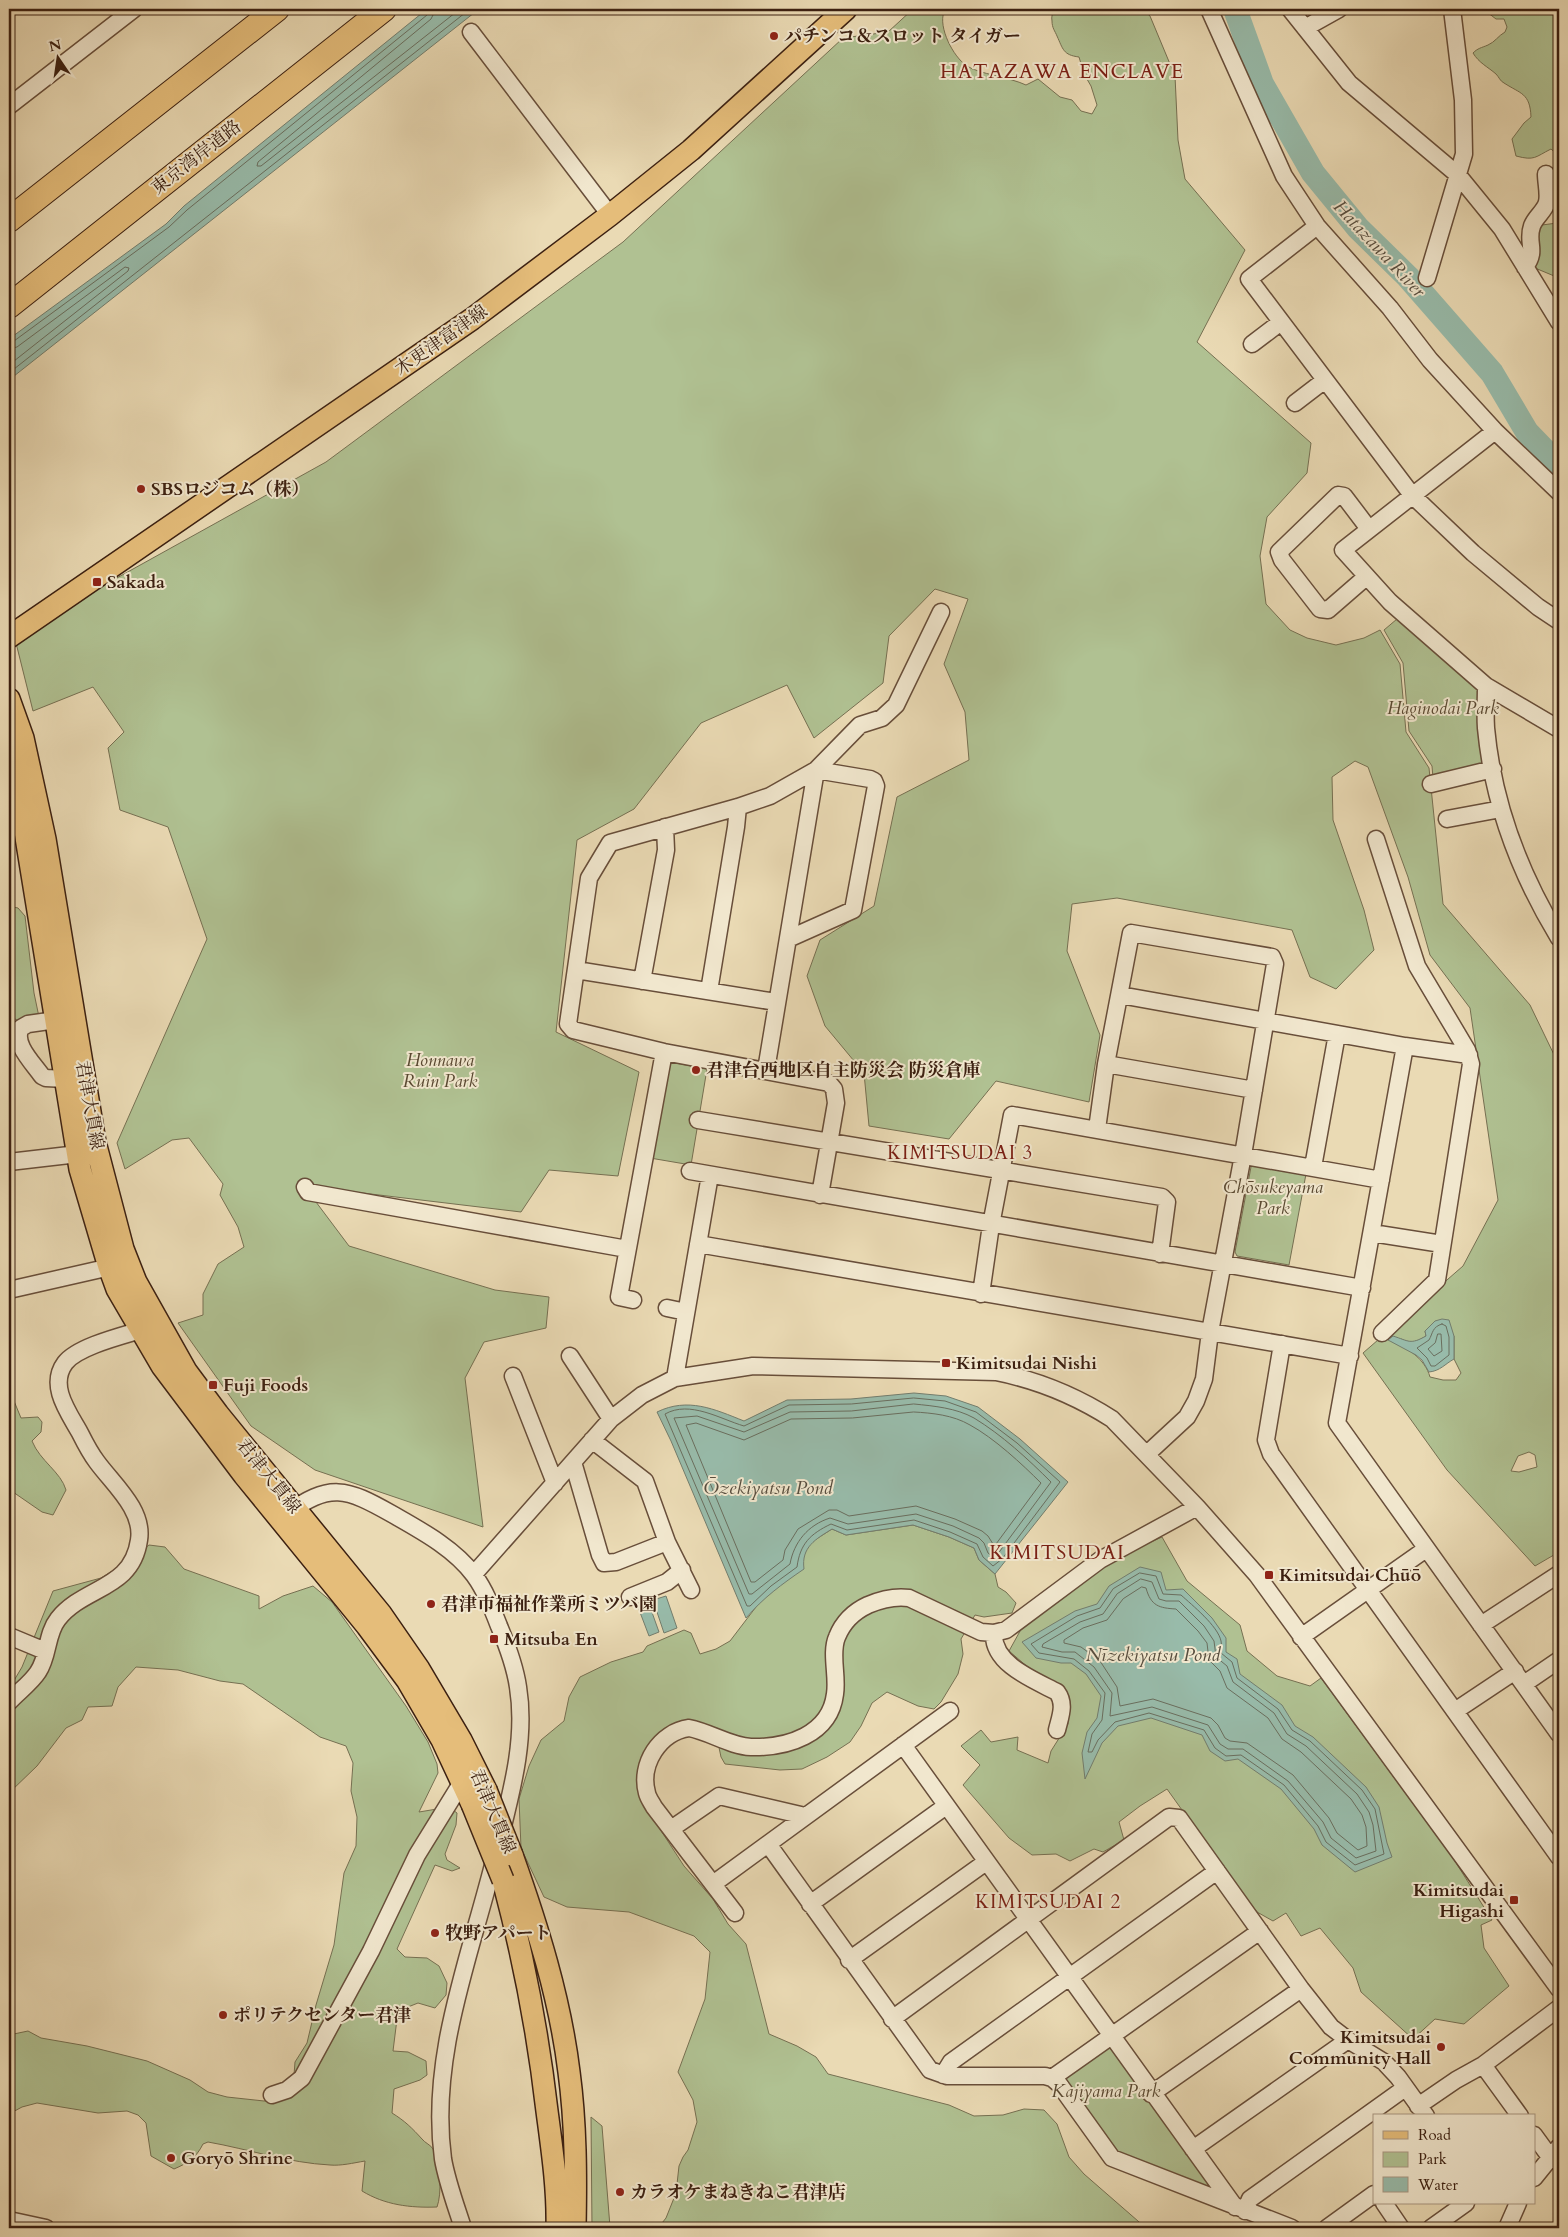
<svg xmlns="http://www.w3.org/2000/svg" width="1568" height="2237" font-family="Cardo,'Noto Serif JP',serif">
  <style>
    .green { fill: #b0c192; stroke: #767052; fill-rule: evenodd }
    .water { fill: #98bbaa; stroke: #737d6d }
    .lines { fill: none; stroke-linecap: round; stroke-linejoin: round }
    .shore { stroke: #6a6e5e; stroke-width: 1 }
    .stream { stroke: #737d6d; stroke-width: 4 }
    .river { stroke: #98bbaa; stroke-width: 24 }
    .minor-casing { stroke: #684e3a; stroke-width: 19 }
    .major-casing { stroke: #3c2011; stroke-width: 24 }
    .highway-casing { stroke: #3c2011; stroke-width: 26 }
    .minor { stroke: #f1e7ce; stroke-width: 16 }
    .major { stroke: #e5bd7a; stroke-width: 21 }
    .highway { stroke: #e5bd7a; stroke-width: 24 }
    .major-bridge-casing { stroke: #3c2011; stroke-width: 24; stroke-linecap: butt }
    .major-bridge { stroke: #e5bd7a; stroke-width: 21 }
    .poi-dot { fill: #8f2418; stroke: #f1e7ce; stroke-width: 2 }
    .labels { text-anchor: middle; stroke-width: 4; stroke-linejoin: round; paint-order: stroke }
    .poi-label { font-size: 18px; font-weight: bold; fill: #3c2011; stroke: #f1e7ce; text-anchor: start }
    .street-label { font-size: 18px; fill: #3c2011; stroke: #f1e7ce }
    .park-label { font-size: 18px; font-style: italic; fill: #594831; stroke: #f1e7ce }
    .water-label { font-size: 19px; font-style: italic; fill: #584e3f; stroke: #f1e7ce }
    .neighbourhood-label { font-size: 19px; letter-spacing: 1px; fill: #7a1f14; stroke: #f1e7ce }
    .quarter-label { font-size: 20px; letter-spacing: 1px; fill: #7a1f14; stroke: #f1e7ce }
  </style>
  <rect width="100%" height="100%" fill="#eadab4"/>
  <filter id="stains"><feTurbulence type="fractalNoise" baseFrequency=".004" numOctaves="4"/><feColorMatrix values="0 0 0 0 .2 0 0 0 0 .09 0 0 0 0 .02 0 0 0 .5 -.17"/></filter>
  <radialGradient id="worn" r=".72"><stop offset=".6" stop-color="#630" stop-opacity="0"/><stop offset="1" stop-color="#630" stop-opacity=".3"/></radialGradient>
  <path class="green" d="M913,9H951L944,12C938,27 953,57 967,66C979,74 1009,77 1026,85L1038,79L1060,97L1072,100L1081,111L1092,114L1097,105L1091,86L1084,74L1079,57C1063,55 1063,49 1057,36C1055,31 1052,28 1052,21C1051,17 1053,13 1053,9H1142L1150,16L1175,76L1178,140L1185,179L1245,250L1197,342L1311,443L1307,473L1267,517L1260,556L1266,604L1290,630L1307,638L1336,645L1364,638L1380,630L1400,664L1406,732L1429,768L1443,904L1530,1005L1559,1065V1552L1535,1566L1447,1470L1363,1353L1463,1266L1498,1200L1470,1008L1430,955L1408,877L1368,767L1355,761L1332,777L1333,820L1364,910L1374,950L1336,989L1310,977L1292,930L1117,898L1072,904L1067,951L1100,1035L1089,1102L996,1081L949,1139L869,1126L864,1073L825,1026L807,976L820,940L874,906L897,797L969,760L965,712L944,664L968,599L935,589L889,636L883,683L814,738L787,685L701,723L634,809L577,840L556,1032L639,1072L618,1176L549,1170L521,1212L304,1186L349,1246L495,1290L549,1297L546,1328L484,1342L465,1378L483,1527L315,1470L251,1426L178,1323L203,1315V1294L218,1264L244,1247L238,1227L220,1195L223,1184L189,1138L172,1140L125,1169L117,1143L207,939L168,827L120,810L108,748L124,732L93,687L33,711L14,635L326,462L623,242L843,38L888,32ZM1435,1321L1454,1336V1359L1461,1373L1456,1380H1443L1430,1377C1425,1359 1408,1348 1391,1341L1401,1339C1412,1344 1416,1342 1426,1336L1425,1331ZM1529,1452L1535,1455L1537,1467L1519,1472L1511,1471L1518,1456Z
    M1483,9H1559V156L1551,149C1535,157 1535,161 1516,156L1512,139L1524,123L1531,117C1530,93 1521,94 1504,83C1500,81 1499,77 1496,74C1488,67 1479,63 1473,53C1478,48 1481,48 1488,45C1495,42 1498,36 1505,32L1507,27L1504,19H1496Z
    M1557,223L1559,225V278L1535,268L1536,234L1542,225Z
    M1397,619L1478,686L1484,766L1433,778L1432,766L1409,731L1403,663L1384,630Z
    M9,906L18,908L25,916L34,993L39,1017L19,1021L9,1016Z
    M670,1062L707,1069L691,1165L650,1158Z
    M9,1069C12,1081 18,1099 9,1110Z
    M1254,1164L1306,1174L1289,1265L1237,1256L1235,1252L1251,1167Z
    M11,1401H14L21,1418L38,1417L42,1422L41,1432L32,1441C40,1461 61,1472 66,1490L53,1515L42,1512L13,1492H9V1404Z
    M913,1525L949,1537L974,1548L979,1560L995,1574L998,1587L1006,1592L1016,1603L1012,1613L984,1617L975,1615L961,1639L963,1654L958,1674L941,1702L934,1709L918,1706L887,1692L872,1703L861,1726L850,1742L827,1757L802,1769L780,1770L725,1764L721,1757L717,1738L684,1734L659,1751L645,1806L684,1866L713,1899L728,1924L746,1944L769,2034L797,2046L816,2057L828,2074L949,2105L974,2116L1003,2115L1024,2109L1044,2110L1057,2124L1069,2157L1084,2174L1146,2228H658L666,2218L676,2193L679,2166L683,2157L688,2150L697,2122L693,2100L678,2072L705,1999L710,1952L694,1936L629,1912L567,1907L544,1897L521,1848L519,1799L529,1766L541,1740L564,1721L569,1697L580,1677L611,1662L643,1652L647,1646L684,1630L691,1633L700,1654L716,1649L730,1641L759,1603L774,1589L802,1558L810,1543L832,1529L846,1535Z
    M1162,1537L1187,1581L1240,1625L1247,1651L1277,1676L1310,1686L1321,1678L1453,1858L1492,1920L1481,1925L1484,1948L1509,1986L1464,2024L1435,2019L1413,2039L1361,1992L1353,1968L1320,1928L1301,1936L1286,1913L1273,1921L1257,1912L1237,1887L1167,1789L1140,1806L1119,1822L1124,1840L1103,1852L1094,1849L1070,1861L1056,1854L1032,1855L1009,1838L963,1785L980,1765L961,1746L981,1730L991,1742L1018,1737L1017,1750L1048,1763L1051,1751L1068,1724L1067,1693L1030,1669L1009,1651L1024,1624L1103,1563Z
    M149,1545L165,1547L184,1569L259,1596V1609L283,1596L313,1586L332,1602L406,1706L428,1742L437,1764L438,1773L419,1812L449,1807L457,1813L456,1825L445,1854L447,1860L460,1868L452,1871L435,1865L397,1949L405,1957L427,1958L439,1966L447,1983L446,1995L435,2008L418,2003L398,2011L393,2051L408,2052L426,2061L427,2075L420,2080L394,2089L392,2113C405,2121 412,2128 422,2139C425,2143 431,2145 433,2149C441,2161 442,2194 437,2207C410,2208 385,2205 362,2191L365,2161C353,2163 341,2166 330,2165C289,2163 248,2149 208,2142L203,2144C196,2158 188,2163 174,2169L151,2156L146,2123L138,2115L127,2111L98,2113L37,2103L22,2107L9,2114V2035L28,2031L41,2038L87,2046L147,2061L190,2080L208,2092L227,2097L264,2101L282,2099L294,2075L295,2062L307,2043L316,2005L334,1945L344,1873L356,1846L357,1817L351,1791L353,1763L346,1746L320,1737L243,1684L220,1681L178,1670L136,1667L118,1687L112,1706L88,1707L82,1720L66,1728L37,1766L9,1793V1689L22,1667L53,1591L101,1578L127,1562Z
    M1109,2045L1209,2184L1207,2189L1112,2149L1063,2083L1064,2075Z
    M591,2117L602,2126L610,2227L631,2228H592Z"/>
  <path class="water" d="M427,9H479L9,380V339L166,224L184,206Z
    M1442,1319L1449,1320L1454,1336V1359C1445,1364 1440,1371 1429,1372L1422,1360L1416,1355L1388,1340L1393,1336C1409,1341 1410,1345 1426,1336L1425,1331L1435,1321Z
    M914,1393L946,1396L978,1407L1020,1439L1068,1482L995,1574L979,1560L974,1548L949,1537L913,1525L846,1535L832,1529C816,1539 801,1547 804,1569C782,1584 763,1598 746,1618L671,1441L657,1412C688,1397 714,1409 744,1421L787,1400L851,1399Z
    M1140,1567L1161,1572L1166,1590L1183,1589L1212,1618L1226,1638V1652L1237,1659L1240,1674L1282,1705L1295,1726L1313,1737L1366,1787L1379,1807L1387,1843L1392,1857L1355,1872L1322,1845L1314,1829L1281,1789L1238,1759L1225,1761L1210,1751L1202,1735L1151,1718L1118,1726L1102,1743L1085,1779L1082,1753L1087,1732L1097,1718L1101,1696L1086,1674L1071,1663H1061L1036,1658L1022,1642L1075,1611L1097,1604L1109,1586Z
    M666,1596L677,1628L664,1633L653,1600Z
    M649,1604L659,1632L649,1636L638,1607Z"/>
  <g class="lines">
    <path class="shore" d="M436,9L431,19L258,162L257,166H261L460,9
      M9,342L14,341L169,227L187,210L427,15L429,9
      M9,349L17,347L125,267L129,268L128,271L9,365
      M9,373L470,9
      M1442,1324L1446,1326L1449,1337V1355L1435,1366H1431L1427,1358L1417,1348L1429,1340C1433,1333 1432,1327 1442,1324Z
      M1438,1334H1441L1442,1351L1434,1356L1428,1349L1435,1343Z
      M914,1398L945,1401L976,1412L1017,1443L1060,1482L1002,1559L993,1566L983,1557L977,1544L950,1532L914,1520L847,1530L831,1524C810,1534 800,1544 797,1567L771,1586L750,1606H747L665,1414C690,1400 720,1419 744,1426L789,1405L851,1404Z
      M914,1404C934,1406 956,1408 974,1418C1002,1435 1028,1459 1051,1482L997,1555L993,1557L988,1553L984,1543L979,1538L953,1526L916,1514L848,1524L830,1518C808,1525 794,1542 790,1564L752,1594H749L674,1418L697,1416L744,1432L790,1412L851,1411Z
      M914,1412C932,1413 953,1415 970,1425C994,1438 1022,1464 1041,1483L996,1544H993L988,1536L982,1531L955,1519L916,1506L849,1516L837,1510H829L798,1529L785,1550L783,1560L755,1582H751L686,1425L696,1423L744,1440L791,1419L852,1418Z
      M1140,1573L1156,1576L1163,1594L1181,1595C1192,1605 1218,1626 1221,1641C1222,1645 1221,1650 1221,1653L1232,1662L1237,1678L1278,1709L1292,1730L1310,1741L1362,1790L1375,1809L1384,1854L1355,1865L1326,1842L1318,1826L1284,1785L1241,1755L1226,1756L1215,1748L1204,1730L1149,1713L1115,1722L1098,1740L1092,1752H1088L1092,1734L1102,1720L1105,1693L1089,1671L1074,1659L1039,1653L1031,1644L1077,1616L1100,1608L1113,1589Z
      M1141,1579L1152,1582L1159,1599L1166,1601H1179L1204,1626L1214,1641L1216,1657L1227,1666L1233,1682L1274,1713L1287,1734L1306,1746L1357,1794L1369,1812L1373,1825L1376,1851L1356,1858L1331,1838L1323,1822L1288,1781L1243,1749H1228L1220,1744L1208,1725L1152,1707L1110,1716L1112,1693L1094,1667L1075,1652H1062L1042,1647L1043,1644L1080,1622L1103,1614L1117,1594Z
      M1142,1587L1146,1588C1151,1606 1159,1608 1176,1609L1198,1631L1207,1643L1209,1660L1220,1671L1227,1688L1268,1718L1282,1739L1301,1752L1351,1799L1362,1815L1366,1827L1367,1846L1358,1850L1337,1833L1329,1818L1293,1775L1247,1743L1230,1741L1225,1738L1218,1725L1211,1718L1153,1699L1120,1706L1117,1687L1100,1661L1081,1647L1064,1643V1640L1083,1628L1107,1620L1123,1599Z"/>
    <path class="stream" d="M9,854V868"/>
    <path class="river" d="M1235,9L1262,84L1313,173L1358,228L1408,277L1492,373L1527,432L1559,465"/>
    <g class="minor-casing">
      <path id="minor" d="M1209,9L1284,176L1317,226L1390,308L1430,360L1495,431L1559,492
        M1290,9L1349,83L1458,175L1502,229L1559,322
        M1305,28L1339,9
        M471,32L610,215
        M9,106L134,9
        M1317,226L1249,279L1412,495L1473,553L1538,607L1559,621
        M1525,267C1538,250 1526,243 1532,226C1535,217 1545,211 1547,202C1549,194 1546,183 1546,174
        M1427,278L1464,154L1463,100L1452,9
        M1252,344L1281,322
        M1295,403L1325,380
        M1495,431L1343,550L1390,602L1486,686L1559,729
        M1366,577L1328,610L1320,609L1282,560L1279,552L1338,495L1344,496L1369,529
        M1486,686C1486,700 1485,714 1486,728C1493,803 1520,874 1559,938
        M1431,784L1493,769
        M1447,819L1501,809
        M1376,839L1417,966L1467,1050L1471,1064L1437,1280L1382,1333
        M788,939L853,910L876,786L874,781L870,779L816,770
        M576,970L776,1002
        M642,981L666,850L665,827
        M709,991L736,827L738,807
        M1120,995L1405,1046L1469,1055
        M56,1020L28,1024L21,1028C12,1043 33,1063 42,1076L46,1078L65,1079
        M1405,1046L1337,1423L1559,1734
        M1106,1064L1254,1090
        M766,1070L816,770
        M698,1120L1162,1197L1167,1202L1160,1254
        M1097,1129L1106,1064L1131,933L1272,957L1275,964L1243,1155L1210,1332L1204,1379L1196,1401L1187,1417L1147,1454
        M9,1162L78,1154
        M1313,1167L1337,1034
        M690,1171L1362,1288
        M305,1187L308,1192L627,1249
        M820,1195L836,1103L834,1089L829,1083L664,1052L573,1030L568,1024L589,878L610,843L738,807L770,796L816,770L860,725L882,718L896,705L941,612
        M1372,1233L1442,1244
        M698,1244L1350,1356
        M9,1290L119,1265
        M981,1294L991,1225L1012,1115L1381,1180
        M633,1300L619,1297L664,1052
        M667,1308L686,1312
        M1282,1344L1266,1440L1271,1454L1559,1857
        M570,1356L611,1419
        M513,1376L555,1483
        M675,1378L710,1175
        M592,1440L645,1481L667,1542L691,1590
        M573,1462L600,1555L604,1563L616,1562L667,1542
        M285,1515C330,1482 346,1488 392,1514C420,1530 454,1548 474,1575C485,1590 492,1608 499,1626C507,1645 515,1666 518,1687C526,1736 513,1786 501,1834
        M474,1574L611,1419L642,1395L675,1378L753,1366L996,1372C1037,1380 1076,1396 1112,1419L1197,1507L1257,1575L1559,1989
        M630,1597L667,1582L682,1570
        M1481,1625L1559,1574
        M994,1633C992,1664 1034,1680 1057,1692C1066,1704 1060,1717 1057,1730
        M9,1636L45,1651
        M1301,1637L1426,1549
        M1524,1684L1559,1660
        M9,1702C18,1692 31,1683 38,1672C49,1656 46,1634 58,1619C84,1586 132,1590 139,1540C144,1510 113,1484 97,1462C90,1453 85,1443 80,1433C69,1413 48,1386 65,1363C77,1347 121,1336 141,1330
        M1455,1711L1515,1671
        M903,1745C1013,1900 1124,2054 1235,2207
        M671,1829L719,1796L805,1816
        M768,1844L930,2070L947,2076H1045L1052,2078L1059,2084L1112,2158L1292,2228
        M713,1884L950,1711
        M810,1904L946,1806
        M735,1913L654,1807C652,1803 648,1798 647,1793C639,1764 660,1732 689,1728C710,1732 730,1746 751,1747C787,1748 830,1735 835,1694C838,1676 830,1653 837,1637C843,1622 855,1611 868,1605C882,1599 894,1596 909,1598L981,1632L994,1633L1006,1630L1100,1560L1197,1507
        M849,1960L986,1862
        M892,2019L1169,1817L1179,1818L1301,1989L1331,2027L1348,2040L1384,2062L1398,2077L1426,2116
        M1483,2065L1520,2116
        M943,2075L951,2062L1217,1871
        M1052,2078L1260,1931
        M1151,2094L1301,1989
        M272,2095L287,2090L302,2078L371,1951L417,1855L462,1782
        M1418,2106L1456,2080L1483,2065L1559,2008
        M1534,2135L1550,2157L1559,2162
        M1193,2149L1348,2040
        M1534,2178L1559,2147
        M1384,2203L1401,2228
        M1245,2211L1250,2199L1405,2088
        M9,2220L46,2228
        M463,2228C456,2206 447,2182 443,2159C429,2056 471,1955 495,1857
        M1327,2228L1374,2194
        M1431,2228L1466,2203
        M1507,2228L1518,2203"/>
    </g>
    <g class="major-casing">
      <path id="major" d="M9,637L472,319L610,215L691,150L846,9
        M9,699L23,738L45,839L95,1142L123,1249L136,1282L186,1371L218,1414L381,1614L419,1669L461,1740L486,1790
        M9,753L25,831L80,1169L109,1267L117,1289L162,1366L244,1475L367,1626L407,1680L442,1740L472,1804
        M512,1855C537,1925 560,1998 569,2072C576,2124 576,2176 575,2228
        M503,1880C523,1955 538,2033 547,2111C552,2149 558,2189 557,2228"/>
    </g>
    <g class="highway-casing">
      <path id="highway" d="M9,220L277,9
        M9,306L384,9"/>
    </g>
    <use href="#minor" class="minor"/>
    <use href="#major" class="major"/>
    <use href="#highway" class="highway"/>
    <g class="major-bridge-casing">
      <path id="major-bridge" d="M486,1790L512,1855
        M472,1804L503,1880"/>
    </g>
    <use href="#major-bridge" class="major-bridge"/>
  </g>
  <g class="poi-dot">
    <circle cx="774" cy="36" r="5"/>
    <circle cx="141" cy="489" r="5"/>
    <rect x="92" y="577" width="10" height="10" rx="2.5"/>
    <circle cx="696" cy="1070" r="5"/>
    <rect x="941" y="1358" width="10" height="10" rx="2.5"/>
    <rect x="208" y="1380" width="10" height="10" rx="2.5"/>
    <rect x="1264" y="1570" width="10" height="10" rx="2.5"/>
    <circle cx="431" cy="1604" r="5"/>
    <rect x="489" y="1634" width="10" height="10" rx="2.5"/>
    <rect x="1509" y="1895" width="10" height="10" rx="2.5"/>
    <circle cx="435" cy="1933" r="5"/>
    <circle cx="223" cy="2015" r="5"/>
    <circle cx="1441" cy="2047" r="5"/>
    <circle cx="171" cy="2158" r="5"/>
    <circle cx="620" cy="2192" r="5"/>
  </g>
  <g class="labels">
    <g class="poi-label">
      <text x="784" y="42">パチンコ＆スロット タイガー</text>
      <text x="151" y="495">SBSロジコム（株）</text>
      <text x="107" y="588">Sakada</text>
      <text x="706" y="1076">君津台西地区自主防災会 防災倉庫</text>
      <text x="956" y="1369">Kimitsudai Nishi</text>
      <text x="223" y="1391">Fuji Foods</text>
      <text x="1279" y="1581">Kimitsudai Chūō</text>
      <text x="441" y="1610">君津市福祉作業所ミツバ園</text>
      <text x="504" y="1645">Mitsuba En</text>
      <text x="1504" y="1896" text-anchor="end">Kimitsudai<tspan x="1504" dy="21">Higashi</tspan></text>
      <text x="445" y="1939">牧野アパート</text>
      <text x="233" y="2021">ポリテクセンター君津</text>
      <text x="1431" y="2043" text-anchor="end">Kimitsudai<tspan x="1431" dy="21">Community Hall</tspan></text>
      <text x="181" y="2164">Goryō Shrine</text>
      <text x="630" y="2198">カラオケまねきねこ君津店</text>
    </g>
    <g class="street-label">
      <text transform="translate(196 157) rotate(-38)" y="6">東京湾岸道路</text>
      <text transform="translate(441 340) rotate(-35)" y="6">木更津富津線</text>
      <text transform="translate(90 1105) rotate(80)" y="6">君津大貫線</text>
      <text transform="translate(269 1476) rotate(51)" y="6">君津大貫線</text>
      <text transform="translate(493 1811) rotate(67)" y="6">君津大貫線</text>
    </g>
    <g class="park-label">
      <text x="1443" y="714">Haginodai Park</text>
      <text x="440" y="1066">Honnawa<tspan x="440" dy="21">Ruin Park</tspan></text>
      <text x="1273" y="1193">Chōsukeyama<tspan x="1273" dy="21">Park</tspan></text>
      <text x="1106" y="2097">Kajiyama Park</text>
    </g>
    <g class="water-label">
      <text transform="translate(1380 248) rotate(47)" y="7">Hatazawa River</text>
      <text x="768" y="1494">Ōzekiyatsu Pond</text>
      <text x="1153" y="1661">Nīzekiyatsu Pond</text>
    </g>
    <g class="neighbourhood-label">
      <text x="960" y="1159">KIMITSUDAI 3</text>
      <text x="1048" y="1908">KIMITSUDAI 2</text>
    </g>
    <g class="quarter-label">
      <text x="1062" y="78">HATAZAWA ENCLAVE</text>
      <text x="1057" y="1559">KIMITSUDAI</text>
    </g>
  </g>
  <rect width="1568" height="2237" fill="none" stroke="#eadab4" stroke-width="30"/>
  <rect x="10" y="10" width="1548" height="2217" fill="none" stroke="#3c2011" stroke-width="2.5"/>
  <rect x="15" y="15" width="1538" height="2207" fill="none" stroke="#3c2011"/>
  <rect x="1373" y="2114" width="162" height="90" fill="#f1e7ce" stroke="#a99782"/>
  <rect x="1383" y="2131" width="25" height="8" fill="#e5bd7a" stroke="#a99782"/>
  <text x="1418" y="2140" font-size="15" fill="#3c2011">Road</text>
  <rect x="1383" y="2152" width="25" height="15" fill="#b0c192" stroke="#a99782"/>
  <text x="1418" y="2164" font-size="15" fill="#3c2011">Park</text>
  <rect x="1383" y="2177" width="25" height="15" fill="#98bbaa" stroke="#a99782"/>
  <text x="1418" y="2190" font-size="15" fill="#3c2011">Water</text>
  <g transform="translate(58 58) rotate(347)" stroke="#f1e7ce" stroke-width="4" paint-order="stroke">
  <path d="M0-4L9 19L0 12L-9 19Z" fill="#3c2011"/>
  <text y="-8" font-size="14" font-weight="bold" text-anchor="middle" fill="#3c2011">N</text>
  </g>
  <rect width="100%" height="100%" filter="url(#stains)"/>
  <rect width="100%" height="100%" fill="url(#worn)"/>
</svg>
